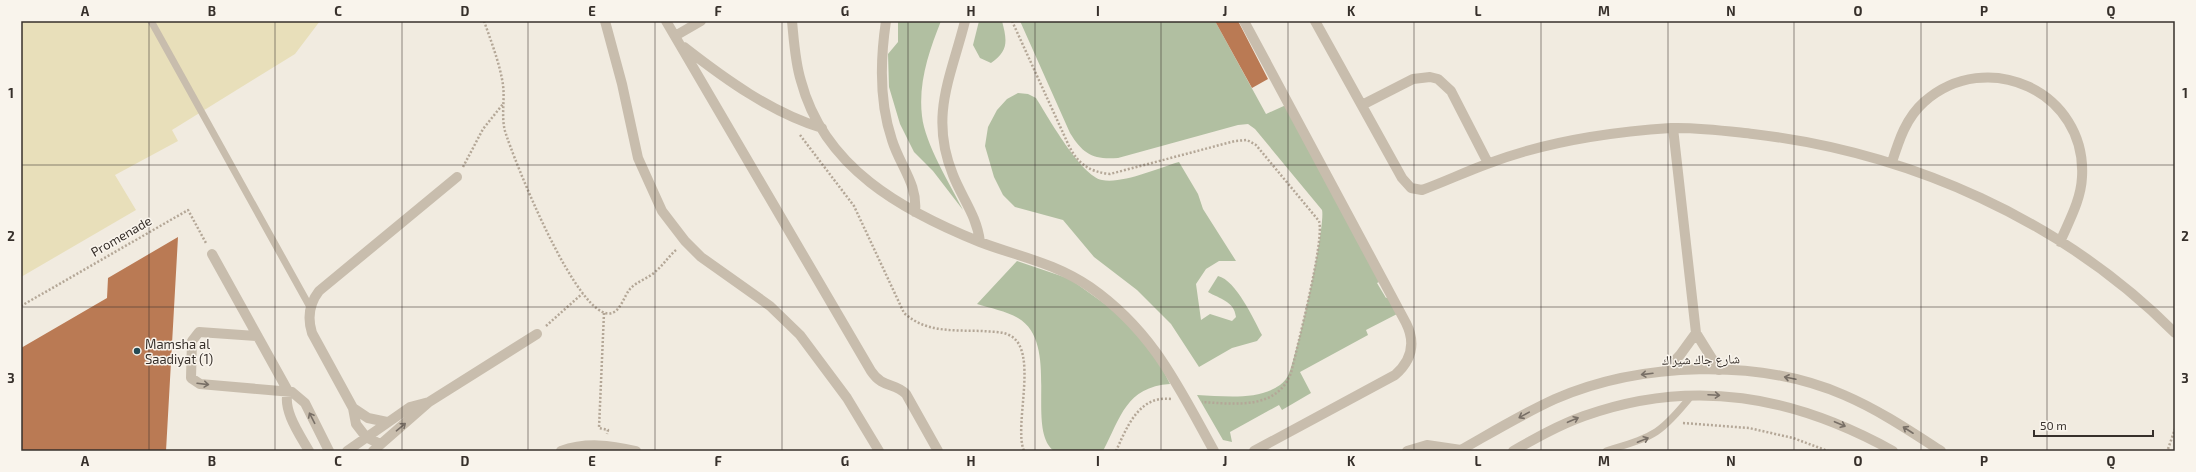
<svg xmlns="http://www.w3.org/2000/svg" width="2196" height="472" font-family="'Exo 2','Noto Naskh Arabic',sans-serif">
  <style>
    .green { fill: #b1bfa1 }
    .sand { fill: #e8dfba }
    .building { fill: #ba7a54 }
    .lines { fill: none; stroke-linecap: round; stroke-linejoin: round }
    .path { stroke: #b4a797; stroke-width: 2.5; stroke-dasharray: 2 2; stroke-linecap: butt }
    .service { stroke: #c8bdad; stroke-width: 7 }
    .minor { stroke: #c8bdad; stroke-width: 10 }
    .tertiary { stroke: #c8bdad; stroke-width: 10 }
    .oneway { stroke: #786f66 }
    .grid { fill: none; stroke: #37302b; stroke-width: 1; stroke-opacity: 0.55 }
    .poi-dot { fill: #244b55; stroke: #f9f4ec; stroke-width: 1.5 }
    .labels { text-anchor: middle; stroke-width: 3; stroke-linejoin: round; paint-order: stroke }
    .street-label { font-size: 13px; fill: #37302b; stroke: #f9f4ec }
    .poi-label { font-size: 13px; fill: #37302b; stroke: #f9f4ec; text-anchor: start }
    .neatline { fill: none; stroke: #37302b; stroke-width: 1.5 }
    .grid-label { font-size: 13px; text-anchor: middle; font-weight: bold; fill: #37302b }
  </style>
  <rect width="100%" height="100%" fill="#f1ebe0"/>
  <path class="green" d="M898,21H941C929,51 918,83 922,116C925,144 950,184 963,210L933,171L914,152L900,124L889,87L888,54L898,42Z
    M979,21H1002C1007,40 1009,51 991,63L980,58L973,45Z
    M1020,21H1215L1266,114L1286,105L1383,280L1377,283L1386,298L1390,296L1399,313L1366,330L1368,335L1300,372L1311,393L1282,410L1279,405L1230,432L1232,442L1223,440L1197,395C1223,396 1258,401 1280,385C1284,382 1288,377 1289,373C1297,355 1326,225 1322,210L1255,129L1248,124L1238,125L1118,158C1093,160 1083,154 1070,133Z
    M1018,93L1028,94L1036,98C1048,117 1081,176 1102,180C1123,184 1158,168 1179,162L1198,194L1203,209L1236,261H1219L1206,269L1196,284L1201,320L1210,314L1232,321L1236,317C1234,301 1220,299 1208,292L1218,276C1236,280 1254,320 1262,335L1257,341L1232,348L1199,367L1171,324L1137,290L1094,257L1063,220L1015,207L1003,195L994,177L985,146L988,127L997,110L1007,99Z
    M1017,261L1070,279L1116,312L1156,356L1170,384C1126,387 1121,417 1103,451H1054C1025,430 1061,343 1018,318C1006,311 990,308 977,304Z"/>
  <path class="sand" d="M21,21H320L295,54L172,130L178,141L115,175L136,210L21,277Z"/>
  <path class="building" d="M1215,21H1238L1268,79L1252,88Z
    M178,237L166,451H21V348L107,298L108,278Z"/>
  <g class="lines">
    <path class="path" d="M484,21C491,41 500,64 503,85C505,100 501,116 505,131C513,158 579,324 612,313C621,310 624,296 630,289C637,281 650,278 657,270C664,264 669,256 676,250
      M1012,21L1069,146C1078,164 1090,172 1110,174L1235,141L1247,140L1256,145L1319,221C1325,240 1297,347 1291,373C1277,410 1235,404 1202,402
      M800,135L854,206L904,313C926,333 954,330 982,331C991,332 1001,331 1009,335C1040,349 1013,425 1024,451
      M463,167L483,129L503,104
      M21,306L188,210L206,243
      M604,313L599,428L608,430L607,434
      M546,326L583,293
      M1683,423L1749,428L1793,438L1828,451
      M2168,449L2175,429
      M1116,451C1127,427 1139,395 1171,399"/>
    <path class="service" d="M151,21L310,307
      M1606,451C1654,436 1659,436 1692,395"/>
    <path class="minor" d="M605,21L622,84L638,158L662,211L685,241L701,257L770,306L800,335L847,398L879,451
      M666,21L871,371C883,389 894,382 906,394L938,451
      M792,21C794,41 795,62 801,81C824,168 903,211 980,242C1019,257 1053,262 1090,287C1153,331 1178,386 1214,451
      M886,21C880,61 879,102 892,140C900,166 918,184 915,212
      M965,21C951,77 929,116 953,175C962,198 977,216 980,242
      M1244,21L1406,323C1416,343 1412,360 1395,375L1254,451
      M1315,21L1402,178L1411,188L1422,190C1444,182 1465,172 1487,164C1544,142 1610,132 1671,128C1698,127 1726,131 1753,134C1909,152 2063,220 2175,333
      M675,36L701,21
      M684,47C725,79 772,113 822,128
      M1362,105L1413,79L1430,77L1438,79L1451,91L1488,163
      M1673,128L1696,333L1719,370
      M1892,162C1899,140 1906,118 1924,102C1987,46 2087,92 2082,177C2081,200 2069,221 2060,242
      M212,254L288,391C282,410 300,435 309,451
      M257,336L199,332L192,341L191,378L200,384L292,392L305,403L329,451
      M1665,371L1680,355L1696,333
      M353,408L368,418L387,422
      M380,444L366,437L356,424L353,408L312,333C307,317 309,304 319,291L457,177
      M347,451L410,407L429,402
      M373,451L429,402L537,334
      M561,451C586,442 610,445 636,451
      M1407,451L1427,445L1461,450"/>
    <path class="tertiary" d="M1459,451C1491,433 1522,414 1555,399C1640,362 1759,358 1844,395C1879,410 1910,431 1941,451
      M1513,451C1536,438 1559,425 1584,416C1693,377 1794,396 1893,451"/>
  </g>
  <defs><path id="oneway-shaft" d="M-6 0H5M1.5-3L5.5 0L1.5 3" fill="none" stroke-width="1.6" stroke-linecap="round" stroke-linejoin="round"/></defs>
  <g class="oneway">
    <use href="#oneway-shaft" transform="translate(1647 374) rotate(173)"/>
    <use href="#oneway-shaft" transform="translate(1790 378) rotate(-168)"/>
    <use href="#oneway-shaft" transform="translate(203 384) rotate(7)"/>
    <use href="#oneway-shaft" transform="translate(1714 395) rotate(3)"/>
    <use href="#oneway-shaft" transform="translate(1524 415) rotate(151)"/>
    <use href="#oneway-shaft" transform="translate(312 418) rotate(-117)"/>
    <use href="#oneway-shaft" transform="translate(1573 420) rotate(-23)"/>
    <use href="#oneway-shaft" transform="translate(1840 424) rotate(23)"/>
    <use href="#oneway-shaft" transform="translate(401 427) rotate(-40)"/>
    <use href="#oneway-shaft" transform="translate(1908 430) rotate(-147)"/>
    <use href="#oneway-shaft" transform="translate(1643 440) rotate(-22)"/>
  </g>
  <path class="grid" d="M149,21V451M275,21V451M402,21V451M528,21V451M655,21V451M782,21V451M908,21V451M1035,21V451M1161,21V451M1288,21V451M1414,21V451M1541,21V451M1668,21V451M1794,21V451M1921,21V451M2047,21V451M21,165H2175M21,307H2175"/>
  <circle class="poi-dot" cx="137" cy="351" r="4"/>
  <g class="labels">
    <g class="street-label">
      <text transform="translate(121 236) rotate(-30)" y="5">Promenade</text>
      <text transform="translate(1701 359) rotate(-1)" y="5">شارع جاك شيراك</text>
    </g>
    <g class="poi-label">
      <text x="145" y="349">Mamsha al<tspan x="145" dy="15">Saadiyat (1)</tspan></text>
    </g>
  </g>
  <rect width="2196" height="472" fill="none" stroke="#f9f4ec" stroke-width="44"/>
  <path d="M2034 430v6h119v-6" fill="none" stroke="#37302b" stroke-width="2"/>
  <text x="2040" y="430" font-size="12" fill="#37302b" stroke="#f9f4ec" stroke-width="3" paint-order="stroke">50 m</text>
  <rect x="22" y="22" width="2152" height="428" class="neatline"/>
  <g class="grid-label">
    <text x="85" y="16">A</text>
    <text x="212" y="16">B</text>
    <text x="338" y="16">C</text>
    <text x="465" y="16">D</text>
    <text x="592" y="16">E</text>
    <text x="718" y="16">F</text>
    <text x="845" y="16">G</text>
    <text x="971" y="16">H</text>
    <text x="1098" y="16">I</text>
    <text x="1225" y="16">J</text>
    <text x="1351" y="16">K</text>
    <text x="1478" y="16">L</text>
    <text x="1604" y="16">M</text>
    <text x="1731" y="16">N</text>
    <text x="1858" y="16">O</text>
    <text x="1984" y="16">P</text>
    <text x="2111" y="16">Q</text>
    <text x="11" y="98">1</text>
    <text x="2185" y="98">1</text>
    <text x="11" y="241">2</text>
    <text x="2185" y="241">2</text>
    <text x="11" y="383">3</text>
    <text x="2185" y="383">3</text>
    <text x="85" y="466">A</text>
    <text x="212" y="466">B</text>
    <text x="338" y="466">C</text>
    <text x="465" y="466">D</text>
    <text x="592" y="466">E</text>
    <text x="718" y="466">F</text>
    <text x="845" y="466">G</text>
    <text x="971" y="466">H</text>
    <text x="1098" y="466">I</text>
    <text x="1225" y="466">J</text>
    <text x="1351" y="466">K</text>
    <text x="1478" y="466">L</text>
    <text x="1604" y="466">M</text>
    <text x="1731" y="466">N</text>
    <text x="1858" y="466">O</text>
    <text x="1984" y="466">P</text>
    <text x="2111" y="466">Q</text>
  </g>
</svg>
